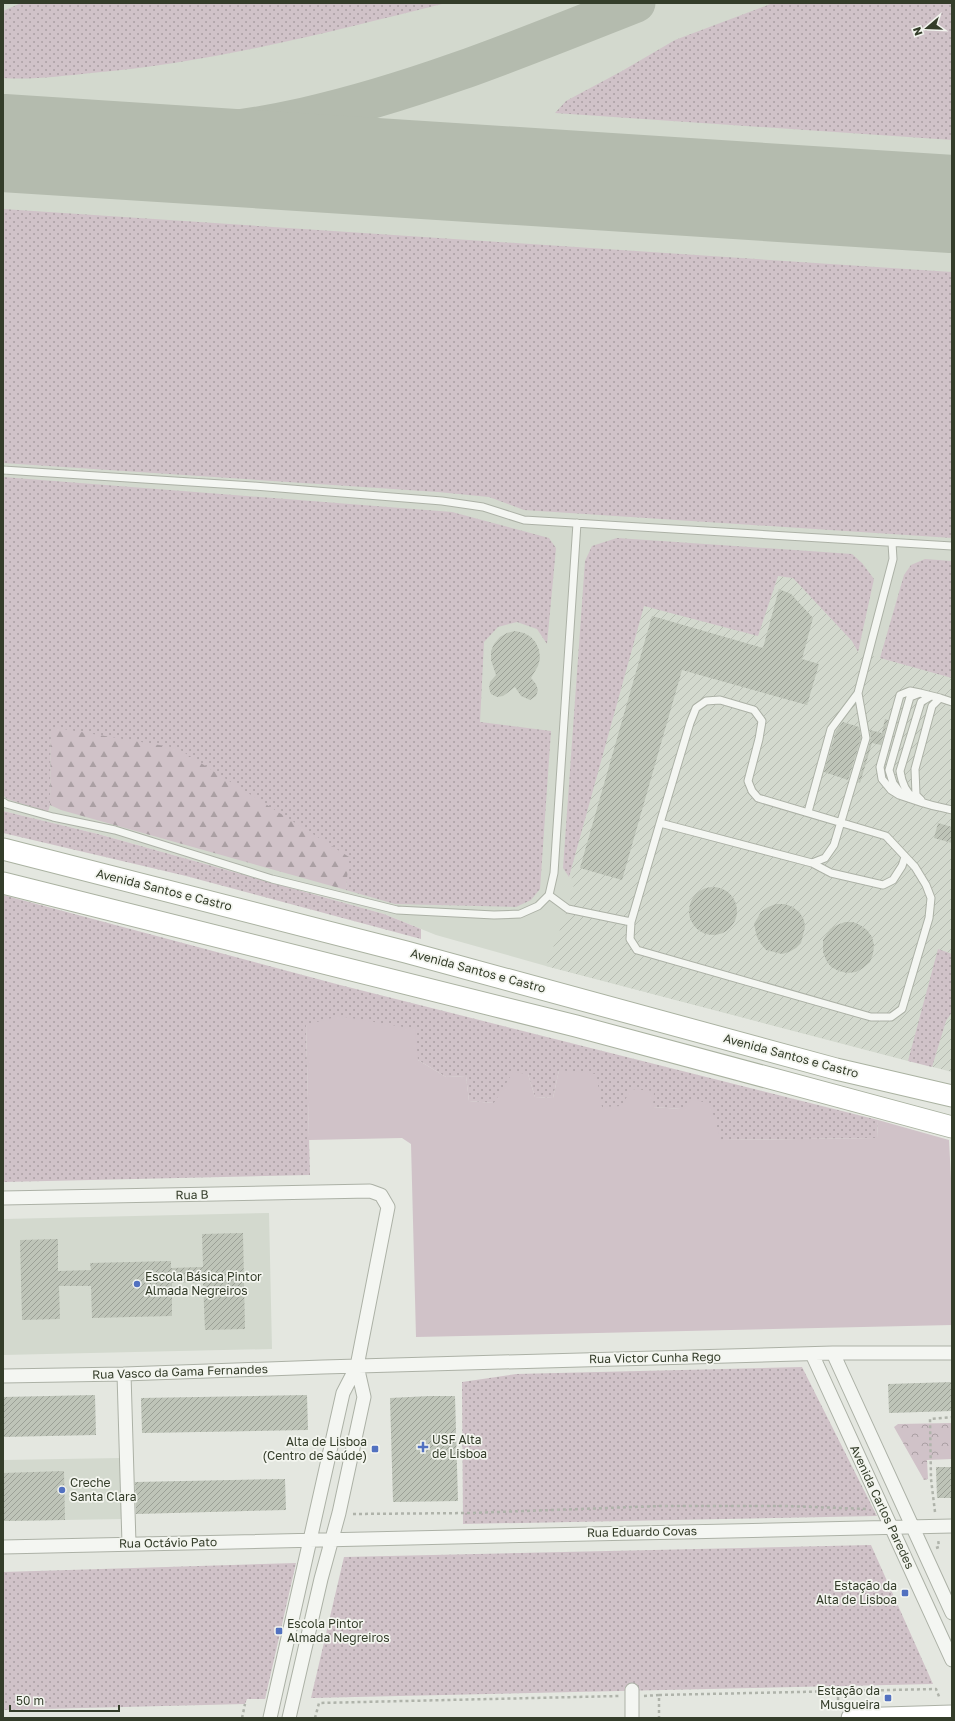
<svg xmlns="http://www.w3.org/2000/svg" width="955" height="1721" font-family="'Golos Text',sans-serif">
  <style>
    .built { fill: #d3d9ce }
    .industrial { fill: url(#industrial-furrows) }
    .grass { fill: url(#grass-dots) }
    .forest { fill: url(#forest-firs) }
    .park { fill: url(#park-crowns) }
    .garden { fill: #d0c2c8 }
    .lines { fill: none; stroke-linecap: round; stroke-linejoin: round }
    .taxiway { stroke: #b4bbae; stroke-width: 39 }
    .runway { stroke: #b4bbae; stroke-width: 98 }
    .building { fill: url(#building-hatch) }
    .lane-casing { stroke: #acb1a6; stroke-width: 9 }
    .street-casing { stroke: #acb1a6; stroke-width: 15 }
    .secondary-casing { stroke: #acb1a6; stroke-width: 21 }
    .primary-casing { stroke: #aab2a1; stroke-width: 23 }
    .path { stroke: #afb3aa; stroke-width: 2.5; stroke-dasharray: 3 3; stroke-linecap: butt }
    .lane { stroke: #f4f6f2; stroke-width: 7 }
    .street { stroke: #f4f6f2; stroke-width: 13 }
    .secondary { stroke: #fff; stroke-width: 19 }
    .primary { stroke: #fff; stroke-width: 21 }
    .poi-dot { fill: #5271c0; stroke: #f3f5ef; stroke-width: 1.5 }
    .labels { text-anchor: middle; stroke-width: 3.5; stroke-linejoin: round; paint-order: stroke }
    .street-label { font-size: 12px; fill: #343d2a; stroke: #f3f5ef }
    .poi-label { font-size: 12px; fill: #343d2a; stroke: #f3f5ef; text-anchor: start }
  </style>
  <defs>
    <pattern id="industrial-furrows" width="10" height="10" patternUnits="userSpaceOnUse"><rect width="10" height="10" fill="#d3d9ce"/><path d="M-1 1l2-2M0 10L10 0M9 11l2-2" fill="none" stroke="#b6bbb1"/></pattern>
    <pattern id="grass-dots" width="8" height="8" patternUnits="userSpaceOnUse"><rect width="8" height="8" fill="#d0c2c8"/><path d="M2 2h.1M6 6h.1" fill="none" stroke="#aa9fa3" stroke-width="1.8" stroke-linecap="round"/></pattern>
    <pattern id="forest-firs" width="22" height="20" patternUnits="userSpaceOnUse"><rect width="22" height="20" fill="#d0c2c8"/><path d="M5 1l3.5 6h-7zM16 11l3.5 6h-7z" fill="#aa9fa3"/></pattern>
    <pattern id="park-crowns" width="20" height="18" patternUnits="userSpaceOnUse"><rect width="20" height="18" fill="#d0c2c8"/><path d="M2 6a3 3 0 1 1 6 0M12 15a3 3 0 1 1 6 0" fill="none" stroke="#aa9fa3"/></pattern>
    <pattern id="building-hatch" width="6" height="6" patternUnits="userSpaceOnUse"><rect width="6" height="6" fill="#bec4b8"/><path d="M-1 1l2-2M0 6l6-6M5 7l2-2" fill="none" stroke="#9ba096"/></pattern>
  </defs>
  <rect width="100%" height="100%" fill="#e4e7e0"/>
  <path class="built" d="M3,3H952V954L908,1061L546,966L436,935L384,914L98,834L3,811Z
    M269,1213L272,1349L3,1355V1219Z
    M121,1458L123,1519L3,1521V1460Z"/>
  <path class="industrial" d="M778,576L793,578L852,641L858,652L952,678V1072L546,966L568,909L575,880L569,877L644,606L758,636Z"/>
  <path class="grass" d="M21,3H446C329,32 212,63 91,73C62,76 32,80 3,78V11Z
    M773,3H952V140L555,113L566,101L622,71L675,40Z
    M3,209L952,272V538L524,510L489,497L438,492L3,463Z
    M3,477L452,512L549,538L556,548L547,644L537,629L517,622L498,627L484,642L480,722L551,731L540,889L531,900L516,907L395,904L346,890L348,857L51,727L50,805L48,812L7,799L3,795Z
    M617,538L852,554L862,563L874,579L858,652L852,641L793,578L778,576L758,636L644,606L569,877L563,868L585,561L592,546Z
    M925,559L952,561V678L880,658L904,575L911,565Z
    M3,811L98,834L384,914L421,929V939L186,876L3,833Z
    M3,895L340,985L878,1120L877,1138L720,1140L681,1109L653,1107H602L559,1070L553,1098L535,1097L528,1074L494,1103L469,1101L466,1076L446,1077L418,1060L306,1025L310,1175L3,1182Z
    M938,949L952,954V1012L946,1021L932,1067L908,1061Z
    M802,1367L877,1516L463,1524L462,1382L516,1374Z
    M871,1545L933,1684L311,1698L344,1557Z
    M296,1563L265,1699H247L245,1704L3,1710V1572Z"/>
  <path class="forest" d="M51,727L177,748L349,857L346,890L61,810L50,805Z"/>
  <path class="park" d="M952,1423V1459L927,1460L928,1479L924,1480L894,1427L898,1424Z"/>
  <path class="garden" d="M339,1016L415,1029L418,1060L446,1077L466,1076L469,1101L494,1103L513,1072L528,1074L535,1097L553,1098L559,1070L596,1074L602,1107L622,1106L631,1089L654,1091L653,1107L681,1109L692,1099L710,1104L721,1140L877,1138L878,1120L949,1140L952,1198V1325L416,1337L411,1144L402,1138L309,1140L306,1025Z"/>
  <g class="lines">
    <path class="taxiway" d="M3,141C103,143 206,139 304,117C419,91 527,46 636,3"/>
    <path class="runway" d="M3,143L952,204"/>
  </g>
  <path class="building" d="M779,589L791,594L813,618L802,659L819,664L807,705L682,670L622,880L580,868L652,616L763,648Z
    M515,631L524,633L531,637L536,643L539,650L540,658L538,666L531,678L536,684L538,690L536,696L530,700L521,696L515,687L503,696L497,697L491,694L489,688L490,682L496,675L491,660V651L494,644L500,637L507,633Z
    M885,719L888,720L881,745L872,743L860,783L858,782L871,739L870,730L882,733Z
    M843,722L859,727L861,738L848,780L824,772L836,731Z
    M938,823L952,827V843L934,838Z
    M689 911a24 24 0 1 1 48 0a24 24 0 1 1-48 0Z
    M776,904H785L793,907L800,913L804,920L805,927L801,943L796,948L789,952L782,954L766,950L761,944L757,937L754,924L761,912L768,907Z
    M845,922H853L860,925L867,930L872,937L874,945L873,954L870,962L863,968L856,972L847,973L839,971L831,967L826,960L823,952V940L830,929L837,925Z
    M243,1233L245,1329L205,1330L203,1282L172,1283V1316L92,1318L91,1286H59L60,1319L22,1320L20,1240L58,1239V1271L91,1270L90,1263L171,1261V1268L203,1267L202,1234Z
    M952,1382V1411L889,1413L888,1384Z
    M95,1395L96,1435L3,1437V1397Z
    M307,1395L308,1430L142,1433L141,1398Z
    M430,1396H455L458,1501L393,1502L390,1398Z
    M936,1467H952V1498H937Z
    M64,1471L65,1520L3,1521V1473Z
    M285,1479L286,1510L136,1514L135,1482Z"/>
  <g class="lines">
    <g class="lane-casing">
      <path id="lane" d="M3,470L253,486L442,501L483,507L524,520L952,546
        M858,693L893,559L892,543
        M920,693L910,691L900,695L880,767L882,779L891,790L899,795L923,803
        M931,696L921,702L900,771C905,804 924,803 952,810
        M902,795L893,783L889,770L910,697L920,693L940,698
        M921,800L916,795L915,769L932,706L940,698L952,702
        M3,802L6,804L53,817L115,830L272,879L397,910L494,915L520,914L538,906L549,895L568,909L631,922
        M808,812L831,729L858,693L866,738L834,845L825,858L812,863
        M660,823L631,922L630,939L637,950L871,1017H891L902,1009L929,918L931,898L926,885L915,867L886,836L758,798L752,791L748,781L759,739L762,721L754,710L720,700L706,701L696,708L690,723L660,823L812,863L831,873L883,885L893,880L902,866L905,857
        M549,895L554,873L577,523"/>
    </g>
    <g class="street-casing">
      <path id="street" d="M3,1198L370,1191L381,1195L388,1207L357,1366L343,1393L270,1718
        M833,1353L952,1613
        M812,1354L952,1660
        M124,1374L129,1544
        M3,1376L124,1374L323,1367L833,1353H952
        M3,1547L952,1526
        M632,1690V1718
        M289,1718L321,1579L339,1513L364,1397L357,1366"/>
    </g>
    <g class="secondary-casing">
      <path id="secondary" d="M851,1718L952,1715"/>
    </g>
    <g class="primary-casing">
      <path id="primary" d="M3,849L406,952L836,1069L952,1096
        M3,883L576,1026L952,1127"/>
    </g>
    <path class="path" d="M935,1512L931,1479L930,1419L952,1417
      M353,1514L470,1513L661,1506H786L868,1509
      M936,1548L939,1547L938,1539
      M838,1691V1709
      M659,1695L936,1689L940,1699
      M644,1696L659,1695V1718
      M242,1718L245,1704
      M315,1718L319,1703L619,1696"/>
    <use href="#lane" class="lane"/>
    <use href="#street" class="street"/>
    <use href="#secondary" class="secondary"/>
    <use href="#primary" class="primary"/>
  </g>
  <g class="poi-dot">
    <circle cx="137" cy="1284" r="4"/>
    <path d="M421 1441h4v4h4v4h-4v4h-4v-4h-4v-4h4z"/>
    <rect x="371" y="1445" width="8" height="8" rx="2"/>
    <circle cx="62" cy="1490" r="4"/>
    <rect x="901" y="1589" width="8" height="8" rx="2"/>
    <rect x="275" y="1627" width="8" height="8" rx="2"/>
    <rect x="884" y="1694" width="8" height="8" rx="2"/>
  </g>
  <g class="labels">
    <g class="street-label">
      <text transform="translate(164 890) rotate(14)" y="4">Avenida Santos e Castro</text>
      <text transform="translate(478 971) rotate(15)" y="4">Avenida Santos e Castro</text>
      <text transform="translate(791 1056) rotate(15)" y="4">Avenida Santos e Castro</text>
      <text transform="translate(192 1195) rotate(-1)" y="4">Rua B</text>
      <text transform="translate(655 1358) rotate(-1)" y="4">Rua Victor Cunha Rego</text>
      <text transform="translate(180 1372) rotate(-2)" y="4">Rua Vasco da Gama Fernandes</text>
      <text transform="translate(882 1507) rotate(65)" y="4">Avenida Carlos Paredes</text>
      <text transform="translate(642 1532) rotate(-1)" y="4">Rua Eduardo Covas</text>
      <text transform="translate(168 1543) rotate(-1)" y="4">Rua Octávio Pato</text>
    </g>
    <g class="poi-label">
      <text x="145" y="1281">Escola Básica Pintor<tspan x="145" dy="14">Almada Negreiros</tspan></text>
      <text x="432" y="1444">USF Alta<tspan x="432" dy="14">de Lisboa</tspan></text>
      <text x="367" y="1446" text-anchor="end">Alta de Lisboa<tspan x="367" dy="14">(Centro de Saúde)</tspan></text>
      <text x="70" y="1487">Creche<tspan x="70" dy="14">Santa Clara</tspan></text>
      <text x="897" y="1590" text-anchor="end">Estação da<tspan x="897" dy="14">Alta de Lisboa</tspan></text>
      <text x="287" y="1628">Escola Pintor<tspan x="287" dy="14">Almada Negreiros</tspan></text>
      <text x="880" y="1695" text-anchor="end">Estação da<tspan x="880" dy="14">Musgueira</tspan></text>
    </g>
  </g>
  <rect width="955" height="1721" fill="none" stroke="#343d2a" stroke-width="8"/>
  <g transform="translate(927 28) rotate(251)" stroke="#f3f5ef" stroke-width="3" paint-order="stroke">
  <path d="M0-3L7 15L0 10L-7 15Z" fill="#343d2a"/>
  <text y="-6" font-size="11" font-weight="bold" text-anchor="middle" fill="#343d2a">N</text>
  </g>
  <path d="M10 1705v6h109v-6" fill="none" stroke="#343d2a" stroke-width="2"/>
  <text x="16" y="1705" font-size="12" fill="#343d2a" stroke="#f3f5ef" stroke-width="3" paint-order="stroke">50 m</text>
</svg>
